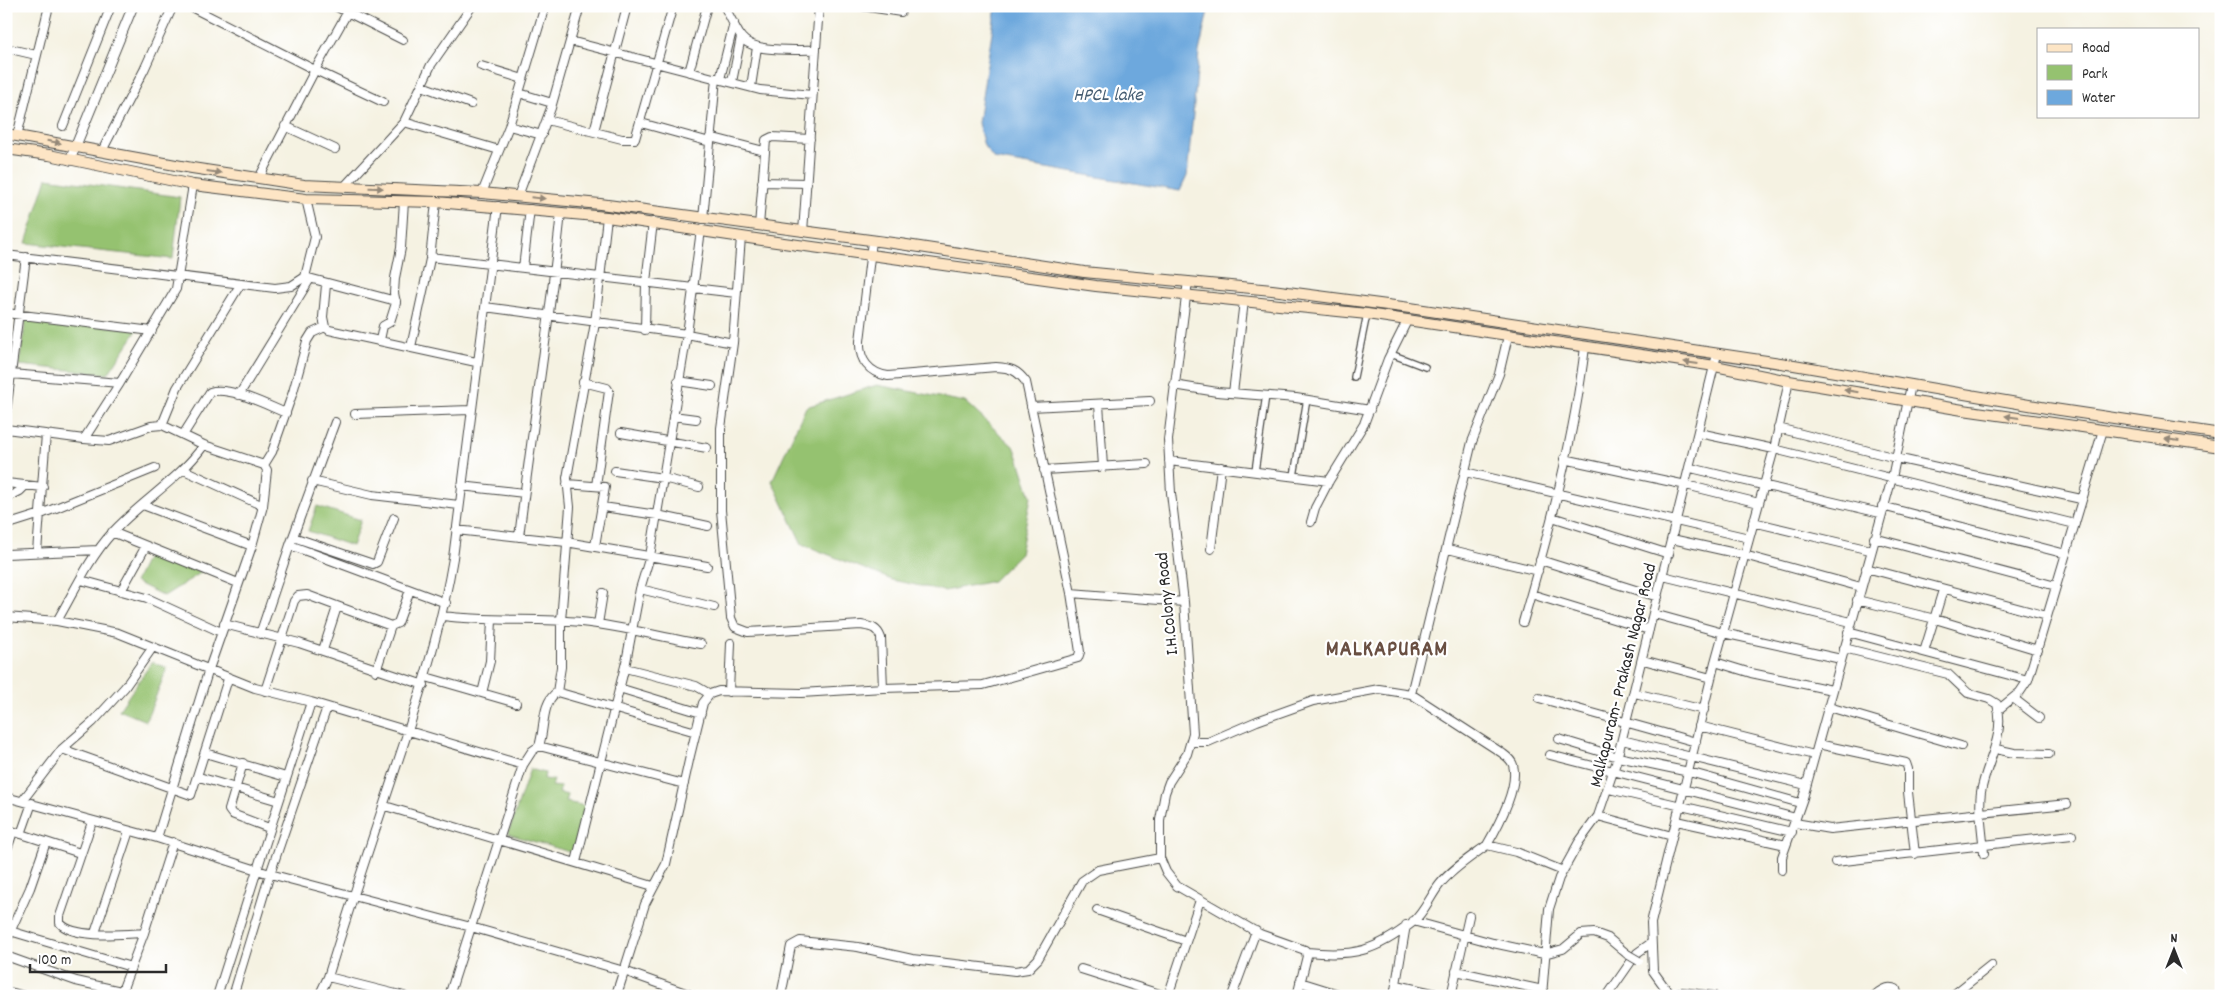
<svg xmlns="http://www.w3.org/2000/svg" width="2227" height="1002" font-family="Dekko,sans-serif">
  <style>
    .green { fill: #95c270; stroke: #60764e }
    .water { fill: #6da8dd; stroke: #4c6a84 }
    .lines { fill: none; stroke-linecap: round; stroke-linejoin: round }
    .pedestrian-casing { stroke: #494946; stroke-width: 8 }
    .minor-casing { stroke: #494946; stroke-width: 10 }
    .tertiary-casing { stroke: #494946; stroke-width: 11 }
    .secondary-casing { stroke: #494946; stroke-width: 12 }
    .pedestrian { stroke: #fff; stroke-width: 5.5 }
    .minor { stroke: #fff; stroke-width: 8 }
    .tertiary { stroke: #fff; stroke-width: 9 }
    .secondary { stroke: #fde5c5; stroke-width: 10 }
    .minor-bridge-casing { stroke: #494946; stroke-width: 10; stroke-linecap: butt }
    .minor-bridge { stroke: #fff; stroke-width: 8 }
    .oneway { fill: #948878 }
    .labels { text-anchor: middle; stroke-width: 4.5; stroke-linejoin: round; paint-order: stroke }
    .street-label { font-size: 18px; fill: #2b2b2b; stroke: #fff }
    .water-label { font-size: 19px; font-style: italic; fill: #455d72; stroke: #fff }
    .district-label { font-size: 22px; font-weight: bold; letter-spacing: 1px; fill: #694f42; stroke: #fff }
  </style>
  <rect width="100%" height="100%" fill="#fff"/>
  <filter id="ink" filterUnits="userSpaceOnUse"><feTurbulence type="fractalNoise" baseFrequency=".02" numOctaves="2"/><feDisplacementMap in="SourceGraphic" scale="10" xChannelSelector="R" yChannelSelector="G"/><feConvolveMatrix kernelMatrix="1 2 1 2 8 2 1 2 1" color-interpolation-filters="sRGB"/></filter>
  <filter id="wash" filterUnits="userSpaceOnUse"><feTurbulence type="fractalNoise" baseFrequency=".0096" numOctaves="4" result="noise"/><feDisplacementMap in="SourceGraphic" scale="20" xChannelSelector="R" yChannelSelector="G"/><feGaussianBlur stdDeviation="1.12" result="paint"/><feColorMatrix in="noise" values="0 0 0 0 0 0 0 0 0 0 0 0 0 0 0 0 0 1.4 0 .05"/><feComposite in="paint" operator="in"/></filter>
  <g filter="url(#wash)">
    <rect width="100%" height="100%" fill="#f5f2e2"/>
    <path class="green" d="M47,178L180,197L173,259L26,243Z
      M26,319L138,329L108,374L19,365Z
      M877,385L965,402L1015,448L1031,497L1020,554L993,581L944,591L892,580L802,544L772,481L806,407Z
      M317,506L361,520L352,546L308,531Z
      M149,553L202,572L164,596L135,582Z
      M152,662L167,668L146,721L119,710Z
      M530,769L545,773L544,779L554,780L552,786L561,787L559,793L568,795L566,802L586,806L573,853L508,834Z"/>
    <path class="water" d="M996,6H1209L1199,52L1187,176L1180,191L994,159L984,146L978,123Z"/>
  </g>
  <g filter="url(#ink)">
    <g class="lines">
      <g class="pedestrian-casing">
        <path id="pedestrian" d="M1391,354L1425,367
          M1354,377L1367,314
          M1255,471L1266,395
          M1294,476L1307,399"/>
      </g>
      <g class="minor-casing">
        <path id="minor" d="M189,6L315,70L259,178
          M335,6L403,40
          M351,6L315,70L383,102
          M724,6C730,16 735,28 741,37C754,54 796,49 816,50
          M862,6L901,12
          M570,41L760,90L812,95
          M6,48L36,55
          M481,66L523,79
          M689,72L707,6
          M720,79L734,23
          M732,82L741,37
          M422,86L471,104
          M751,87L757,47
          M519,93L552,103
          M547,120L622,139H635L673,6
          M404,122L499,150
          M641,123L710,142
          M63,126L111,6
          M285,126L335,149
          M509,126L542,135
          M594,131L627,6
          M17,136L49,6
          M710,137L764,151
          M102,151L144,70L173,6
          M762,182L807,183
          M344,187L404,122L431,65L472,6
          M482,193L509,126L545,6
          M518,196L551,108L580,6
          M703,219L716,78
          M759,226L766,140L772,137L810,139
          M803,232L819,6
          M741,237L733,343L721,428V510L731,618L735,627L748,632L861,625C871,627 877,627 881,638L883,688
          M6,255L275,288L291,286L305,277L315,237L306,199
          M26,257L11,374L120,383L176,289L193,185
          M430,257L736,293
          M523,268L530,209
          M305,277L324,282L326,285L323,317L325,327L329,330L476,362
          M1188,281L1168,440L1171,493L1184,602L1193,733L1187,754L1169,782L1165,793L1160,820V858L1166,872L1177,886L1260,934L1305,950L1307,956L1297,996
          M324,282L396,301
          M485,307L687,334L733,343
          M6,313L152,331
          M645,330L646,282L653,222
          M380,340L383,326L390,322L396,303L394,293L395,278L401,248L404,201
          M411,347L430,259L436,202
          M678,381L712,386
          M583,382L607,388L609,391L596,486
          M1174,385L1217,392L1296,398L1370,410
          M1233,393L1244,301
          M239,395L310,279
          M1099,404L1103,467
          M1031,407L1150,401
          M6,413L11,374
          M355,414L470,410
          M673,416L696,419
          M335,422L290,545L446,603
          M162,425L177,388L240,285
          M1778,428L1896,458L2081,499
          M6,429L84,439L120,383
          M621,433L707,448
          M1699,433L1774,449L2075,524
          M183,435L210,392C230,386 266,405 286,413
          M84,439L109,441L151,426L162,425L204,445L264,465L267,470L263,506L252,546L143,505
          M1564,459L1686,485L1759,503
          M1169,461L1329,481
          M264,465L272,452L293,392L307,341L312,333L325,327
          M1691,468L1880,513
          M184,470L263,506
          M1044,470L1147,464
          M615,471L663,478L699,487
          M1465,472L1749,538
          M312,481L372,495L459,505
          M6,483L43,487
          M567,484L605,487L595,546
          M461,486L524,493
          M6,498L20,491L26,485
          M1882,506L2066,554
          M603,507L657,515L708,526
          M1552,517L1669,554
          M1311,522L1315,508L1329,481L1364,424L1388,359L1407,321
          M1753,522L1870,550
          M6,525L41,514L155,468
          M456,530L566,542L707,566
          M112,532L238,583
          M293,537L373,564L377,562L394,518
          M519,537C532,429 550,321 561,212
          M1874,538L2056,586
          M1672,539L1744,555L1861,587
          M1211,549L1221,467
          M1448,549L1538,571
          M37,552L46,434
          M6,554L98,550
          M1540,560L1658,597
          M1866,568L2047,616
          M1663,576L1851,622
          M81,580L147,598L221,632
          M640,589L714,607
          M121,591L146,546
          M1071,593L1184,602
          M1531,594L1649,630
          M1857,600L1935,619L2038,650
          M1654,614L1723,633L1841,659
          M443,616C489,622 535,618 581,622C621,626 661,637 701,644
          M6,617L57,621C74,592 89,558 112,533C141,501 179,480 204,445
          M57,621L118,633L255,688L311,702L523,765L449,996
          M1523,622C1549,532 1574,440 1585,347
          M224,624L299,643L424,685
          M598,624L603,593
          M1848,632L2028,680
          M260,634L290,545
          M1844,648L1948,674L1968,693L1989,699L1997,704C2006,735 1986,763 1981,792C1978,812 1983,834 1984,854
          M323,650L337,607
          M1924,652L1943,590
          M1643,660L1711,678
          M1715,662L1751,673L1832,690
          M625,668L696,686L710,694
          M376,671L391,626
          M426,677L516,703
          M619,688L701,713
          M265,691L294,601L298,596L307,595L391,626L398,623L410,590
          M557,692L696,732
          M729,692L731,643
          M482,693L490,661L492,620
          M1635,693L1704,710
          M1411,694L1472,442L1499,374L1508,336
          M1539,698L1696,742
          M2013,698L2039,718
          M1829,707L1961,746
          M1998,710L2020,692L2028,680L2103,430
          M1699,726L1814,755
          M1559,739L1618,757L1689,772L1800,803
          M1622,740L1806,785
          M1192,742H1208L1257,721L1313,701L1379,689L1411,694L1502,753C1506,756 1511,759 1513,765C1519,787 1498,826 1487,845
          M1818,744L1906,763L1908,769V792L1915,854
          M539,746L684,784
          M62,749L191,795L228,679
          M1996,749L2014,753L2049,754
          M205,753L286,777
          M1550,755L1796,818
          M243,763L229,810L232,814L269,828
          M523,765L532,751L539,746C545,729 541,703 557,692L561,667V621L570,507L567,478L595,323L607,217
          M199,777L279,801
          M1609,789L1792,832
          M6,797L157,838L257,870L311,702
          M23,800L62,749L93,722L125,687L153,647
          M385,806L653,886
          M1598,816L1672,836
          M1677,821L1786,845
          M92,822L60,916V923C73,939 125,934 144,933
          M1795,823L1830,829L2067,804
          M6,829L80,853
          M21,834L32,803
          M157,838L208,672L252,546
          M6,852L13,832
          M576,862L626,662L640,589L650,556L687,334L701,230
          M1835,862L2072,835
          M1782,870V857L1803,798L1892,478L1911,385
          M1097,910L1186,941
          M1413,921L1493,943L1544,954L1563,949L1581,934L1594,933L1608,938L1627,954
          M10,931L131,967
          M95,933L129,831
          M6,941L30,888L46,842
          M1307,952C1354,957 1376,951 1413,922C1424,913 1431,895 1440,884C1452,869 1471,857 1487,845L1516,852L1563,871
          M6,956L76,981L121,991
          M1081,969L1166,996
          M624,971L645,904L666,864L690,756L703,703L710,694L719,691L801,693L883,688L983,685L1078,658L1080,652L1071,593L1026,382C1017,370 1011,368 996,367L888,376C869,373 859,360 860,341L872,241
          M1456,971L1543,990
          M328,977L404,996
          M1300,982L1345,996
          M1397,985L1446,996
          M6,991L25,996
          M1671,994L1682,992L1714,996
          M120,996L144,933L173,842
          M217,996L257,870L270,874L327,707
          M233,996L270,874L471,927L624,971L694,996
          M319,996L328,977C353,895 381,813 408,731C426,674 443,618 453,558L498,206
          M781,996L791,946L800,941L858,947L912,959L1015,971L1028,969L1038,959L1082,881L1098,870L1160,858
          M1168,996L1200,900
          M1232,996L1256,931
          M1394,996L1406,925
          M1451,996L1469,916
          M1542,996L1549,909L1559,878L1579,842L1598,816L1616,763L1717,354
          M1607,996L1637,953L1651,943
          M1671,996L1653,971L1651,923L1715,662L1774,449L1789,381
          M1874,996C1880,990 1887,985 1896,989L1898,996
          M1952,996L1991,965"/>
      </g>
      <g class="tertiary-casing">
        <path id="tertiary" d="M70,160L133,6
          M616,996L624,971"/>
      </g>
      <g class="secondary-casing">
        <path id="secondary" d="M6,134L192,168L304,185L482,193L600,204L900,244L1084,272L1272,290L1410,308L1794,365L2047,408L2221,434
          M6,149L49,155L193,185L306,199L436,202L607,217L769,241L1096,286L1367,314L1715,366L1789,381L1963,410L2221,447"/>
      </g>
      <use href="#pedestrian" class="pedestrian"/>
      <use href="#minor" class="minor"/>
      <use href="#tertiary" class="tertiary"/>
      <use href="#secondary" class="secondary"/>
      <g class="minor-bridge-casing">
        <path id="minor-bridge" d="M1627,954L1639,961"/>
      </g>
      <use href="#minor-bridge" class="minor-bridge"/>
    </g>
    <defs><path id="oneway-solid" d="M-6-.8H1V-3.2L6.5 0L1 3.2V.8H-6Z" transform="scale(1.25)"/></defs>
    <g class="oneway">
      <use href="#oneway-solid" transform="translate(54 142) rotate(10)"/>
      <use href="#oneway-solid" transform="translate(214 172) rotate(8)"/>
      <use href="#oneway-solid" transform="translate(376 188) rotate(2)"/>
      <use href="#oneway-solid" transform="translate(538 198) rotate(6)"/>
      <use href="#oneway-solid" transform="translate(1691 363) rotate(-172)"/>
      <use href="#oneway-solid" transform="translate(1851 391) rotate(-171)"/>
      <use href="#oneway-solid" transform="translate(2012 417) rotate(-172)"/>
      <use href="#oneway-solid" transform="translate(2172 440) rotate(-172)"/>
    </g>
  </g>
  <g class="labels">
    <g class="street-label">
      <text transform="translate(1166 604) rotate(-96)" y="6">I.H.Colony Road</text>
      <text transform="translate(1622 675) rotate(-76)" y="6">Malkapuram- Prakash Nagar Road</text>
    </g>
    <g class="water-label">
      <text x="1108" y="100">HPCL lake</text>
    </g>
    <g class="district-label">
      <text x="1387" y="655">MALKAPURAM</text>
    </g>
  </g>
  <rect width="2227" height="1002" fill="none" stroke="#fff" stroke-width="25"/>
  <rect x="2037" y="28" width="162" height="90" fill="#ffffff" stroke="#aaaaaa"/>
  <rect x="2047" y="44" width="25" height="8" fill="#fde5c5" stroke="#aaaaaa"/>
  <text x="2082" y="52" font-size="15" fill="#2b2b2b">Road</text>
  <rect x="2047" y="65" width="25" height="15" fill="#95c270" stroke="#aaaaaa"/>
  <text x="2082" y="78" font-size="15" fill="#2b2b2b">Park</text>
  <rect x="2047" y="90" width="25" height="15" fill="#6da8dd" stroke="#aaaaaa"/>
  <text x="2082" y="102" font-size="15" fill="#2b2b2b">Water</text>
  <g transform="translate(2174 950)" stroke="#ffffff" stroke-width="4" paint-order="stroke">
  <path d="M0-4L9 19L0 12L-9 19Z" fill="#2b2b2b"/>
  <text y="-8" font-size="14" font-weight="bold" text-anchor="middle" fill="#2b2b2b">N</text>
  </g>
  <path d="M30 964v8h136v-8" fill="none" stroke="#2b2b2b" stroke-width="2.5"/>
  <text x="38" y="964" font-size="15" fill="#2b2b2b" stroke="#ffffff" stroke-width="4" paint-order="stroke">100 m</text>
</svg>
